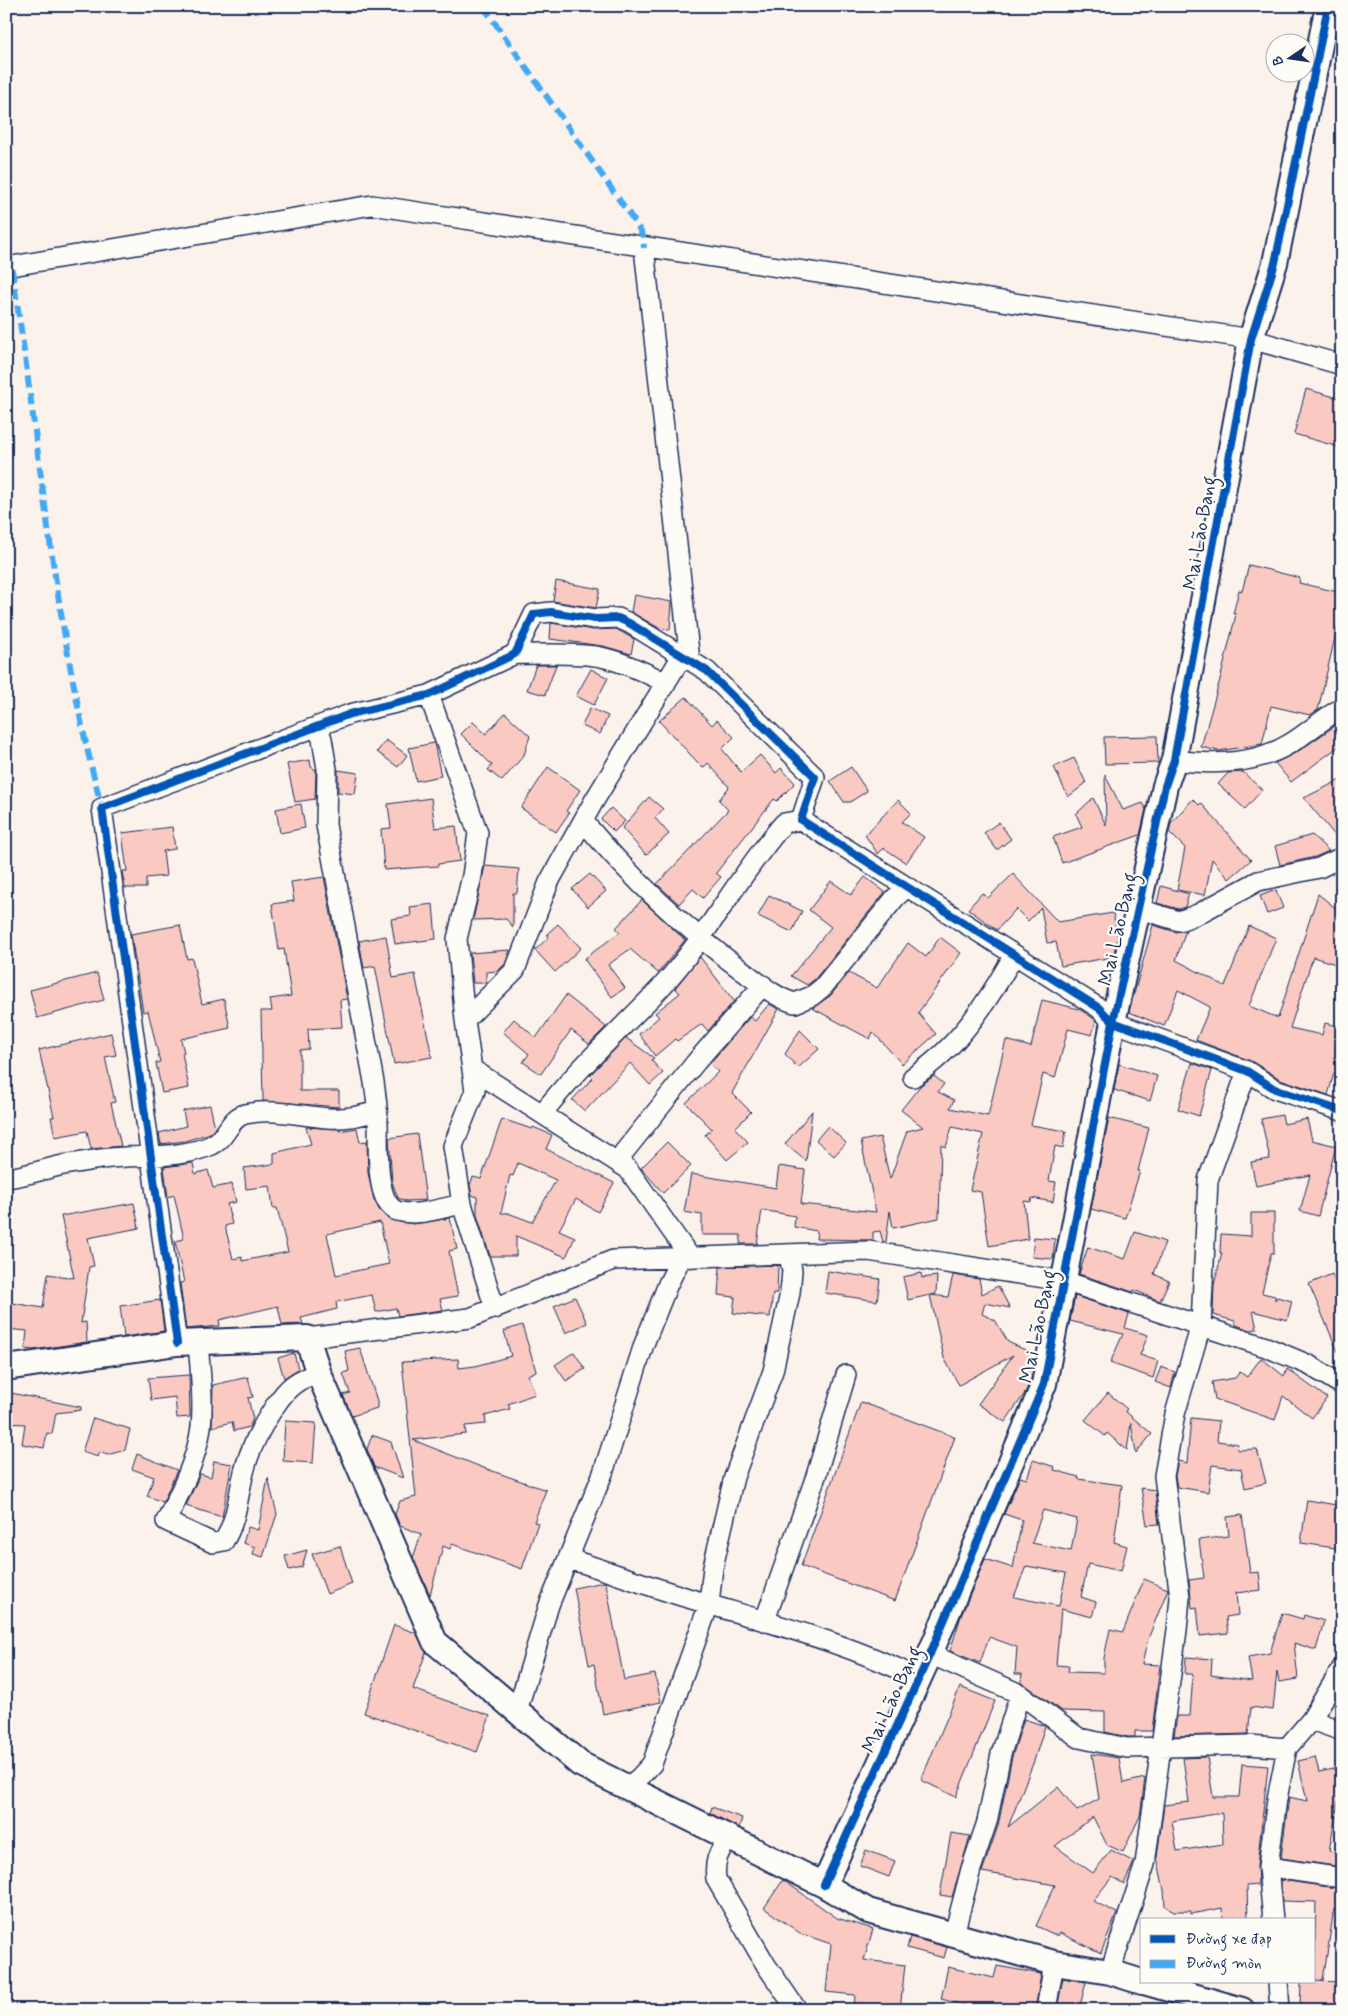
<svg xmlns="http://www.w3.org/2000/svg" width="1348" height="2016" font-family="Mynerve,sans-serif">
  <style>
    .building { fill: #facac2; stroke: #1b2f5e; fill-rule: evenodd }
    .lines { fill: none; stroke-linecap: round; stroke-linejoin: round }
    .minor-casing { stroke: #1b2f5e; stroke-width: 22 }
    .tertiary-casing { stroke: #1b2f5e; stroke-width: 28 }
    .minor { stroke: #fdfcf7; stroke-width: 19 }
    .tertiary { stroke: #fdfcf7; stroke-width: 24 }
    .quiet { stroke: #3fa9f5; stroke-width: 6; stroke-dasharray: 12 6; stroke-linecap: butt }
    .cycleway-casing { stroke: #fdfcf7; stroke-width: 11 }
    .cycleway { stroke: #0057b8; stroke-width: 8 }
    .labels { text-anchor: middle; stroke-width: 4.5; stroke-linejoin: round; paint-order: stroke }
    .street-label { font-size: 20px; fill: #1b2f5e; stroke: #fdfcf7 }
  </style>
  <rect width="100%" height="100%" fill="#fcf2ec"/>
  <filter id="ink" filterUnits="userSpaceOnUse"><feTurbulence type="fractalNoise" baseFrequency=".02" numOctaves="2"/><feDisplacementMap in="SourceGraphic" scale="10" xChannelSelector="R" yChannelSelector="G"/><feConvolveMatrix kernelMatrix="1 2 1 2 8 2 1 2 1" color-interpolation-filters="sRGB"/></filter>
  <g filter="url(#ink)">
    <path class="building" d="M1306,389L1342,399V448L1294,434Z
      M1249,565L1300,578L1299,583L1342,593V608L1318,710L1310,715L1271,706L1262,744L1219,751L1201,747L1221,676L1236,614H1233L1239,590L1242,591Z
      M556,581L600,589L596,608L553,601Z
      M634,595L672,602L670,630L659,628L631,612Z
      M551,623L593,630L616,629L634,639L631,654L603,646L550,639Z
      M536,665H556L545,695L527,690Z
      M591,669L608,678L594,705L576,696Z
      M686,697L712,725L717,720L734,737L722,749L741,772L760,755L776,773L781,768L795,783L777,801L774,799L716,873L721,877L703,898L693,889L679,904L657,884L728,810L719,800L729,787L708,763L703,768L659,721Z
      M590,708L608,716L600,734L582,726Z
      M505,713L530,736L524,755L502,781L488,770L492,765L461,734L473,722L486,734Z
      M1342,721V744L1291,782L1275,763L1297,752Z
      M1157,736L1158,763L1105,764L1104,737Z
      M386,740L407,755L398,767L377,752Z
      M434,743L441,776L416,781L409,748Z
      M1074,758L1086,783L1068,797L1054,767Z
      M310,760L311,767L316,770L315,799L295,802L287,764Z
      M548,767L580,790L566,811L569,813L556,832L521,808Z
      M851,767L867,791L850,802H844L830,781Z
      M338,770L358,773L355,794L338,792Z
      M1243,772L1262,790L1245,809L1218,784L1228,773Z
      M1105,775L1123,810L1143,803L1146,809L1140,835L1062,863L1053,837L1082,827L1076,814L1093,798L1106,825Z
      M1342,779V844L1304,798Z
      M649,797L663,809L655,818L669,834L646,855L622,828Z
      M431,798L435,828L456,826L460,861L438,864V866L384,870L381,829L391,828L388,804Z
      M1193,799L1199,805L1201,803L1251,860L1229,879L1212,859L1205,895L1177,890L1185,848L1169,832L1171,823Z
      M898,800L911,813L902,822L924,837L906,863L884,848L878,854L865,835Z
      M301,804L305,828L280,833L276,809Z
      M611,808L625,821L614,832L601,819Z
      M999,822L1011,839L997,850L984,833Z
      M172,827L175,849L163,851L166,876L146,878V888H125L122,871H127L122,833Z
      M1312,835L1329,851L1315,857L1280,865L1275,846Z
      M485,866L519,869L517,893H513V927L506,919L473,920Z
      M590,874L606,891L588,907L572,889Z
      M1013,874L1058,922L1113,913L1118,937L1113,957L1061,966L1056,942L1047,943L1041,908L1028,921L1016,909L997,930L968,909L982,893L988,898Z
      M324,877L347,999L340,1000L342,1027L308,1029L309,1049L300,1050V1091H339V1107L263,1101L261,1011H272L270,999L291,996L284,949L279,950L272,904L294,901L291,882Z
      M865,877L885,892L815,979L807,985L791,976L831,927L809,910L831,881L851,895Z
      M1161,886L1189,894L1185,907L1179,909L1157,903Z
      M1276,890L1283,908L1267,914L1260,896Z
      M1318,894L1342,913V966L1313,957L1290,1028L1322,1035L1325,1023L1342,1027V1075L1334,1073L1328,1095L1280,1079L1251,1061L1196,1040L1210,1007L1178,990L1164,1026L1129,1012L1153,925L1176,932L1186,930L1176,960L1225,986L1249,926L1276,938L1249,1006L1278,1018Z
      M769,895L802,911L792,932L758,916Z
      M642,900L685,940L658,973L630,949L608,965L625,988L612,997L584,959L620,932L616,928Z
      M433,904L436,939L395,944L391,919L411,916L410,907Z
      M558,924L581,948L555,972L535,950L549,937L547,934Z
      M180,925L187,959L192,958L202,1004L224,999L230,1028L181,1039L184,1053H182L189,1088L162,1093L156,1063L160,1062L148,1011L143,1012L131,934Z
      M386,936L393,978L415,974L432,1057L394,1064L375,966L364,968L359,941Z
      M940,937L961,953L918,1013L936,1034L902,1064L873,1032L870,1039L812,1008L830,996L849,973L877,988L908,943L926,957Z
      M510,950L505,964L498,971L486,972V983H473L470,953Z
      M700,957L734,1001L708,1031L702,1024L677,1041L675,1039L655,1056L639,1034L659,1017L655,1013L680,993L675,988Z
      M97,973L104,1000L37,1018L30,990Z
      M566,995L606,1027L589,1044L571,1030L541,1074L523,1062L529,1054L503,1032L514,1019L536,1038Z
      M1042,1000L1079,1009L1096,1020L1092,1035L1068,1029L1055,1078L1043,1074L1031,1125L1066,1131L1063,1148L1055,1146L1049,1181L1056,1182L1053,1202L1032,1198L1031,1202L1024,1201L1028,1239L989,1246L981,1192L970,1190L983,1134L952,1127L946,1147L941,1145L939,1218L893,1228L890,1211L886,1242H883L880,1231L873,1232V1240L816,1239L817,1231L794,1227L795,1216L762,1210L757,1244H740L741,1235H702V1215L684,1212L691,1174L776,1188L779,1166L805,1170L801,1204L876,1212L861,1141L880,1137L890,1179L907,1131L923,1127L901,1110L920,1086L934,1076L944,1084L938,1092L954,1100L950,1108L988,1116L1006,1040L1031,1047Z
      M769,1004L779,1009L732,1093L751,1112L735,1128L748,1142L727,1160L705,1135L712,1129L686,1103L718,1072L710,1063L750,1017L755,1021Z
      M800,1030L819,1049L798,1068L785,1054Z
      M111,1033L116,1055L105,1057L115,1102L111,1103L121,1146L91,1149L87,1131L55,1137L51,1117H54L39,1050Z
      M626,1038L654,1058L651,1060L663,1073L650,1085L630,1063L585,1111L572,1100L593,1078L590,1075Z
      M1192,1063L1212,1070L1199,1116L1178,1109Z
      M1119,1064L1157,1076L1150,1101L1114,1090Z
      M210,1105L215,1128L210,1133L185,1141L161,1144L159,1133L186,1126L183,1111Z
      M812,1111L806,1161L785,1144Z
      M1282,1115L1284,1124L1307,1119L1312,1140L1336,1146L1318,1216L1300,1211L1310,1175L1256,1186L1251,1162L1270,1159L1261,1119Z
      M1109,1118L1149,1128L1138,1171H1140L1125,1218L1091,1209Z
      M502,1119L532,1129L533,1127L552,1135L546,1149L614,1183L598,1212L576,1199L559,1230L575,1237L566,1257L516,1236V1256H490L477,1215V1197L472,1195L470,1185L473,1177L481,1179ZM518,1163L556,1180L532,1222L508,1213H501L510,1175L513,1176Z
      M828,1126L846,1143L834,1156L816,1140Z
      M306,1127L339,1129V1131L357,1128L360,1142L367,1141L368,1173L374,1200L380,1211L390,1220L413,1224L450,1218L457,1249L449,1251L458,1296L440,1299L443,1310L398,1316L396,1308L376,1312L372,1295L336,1302L337,1309L301,1318L303,1324L282,1325L278,1306L219,1320L220,1326L186,1329L180,1283L184,1282L175,1241L184,1239L174,1195L168,1197L164,1167L193,1163L195,1174L208,1170L213,1188L232,1184L236,1202L227,1204L232,1224L225,1226L233,1259L242,1257V1261L288,1252L277,1208H273L270,1186L246,1189L244,1168L274,1164V1153L311,1144ZM380,1222L389,1264L336,1275L327,1234Z
      M417,1134L426,1200L406,1201L398,1198L392,1182L389,1138Z
      M667,1142L691,1166L663,1193L641,1168Z
      M134,1203L139,1228L88,1238L94,1266L89,1267L81,1323L86,1322L87,1342L33,1350L25,1349L27,1331L6,1329V1302L43,1308L48,1274L74,1278L61,1216Z
      M1251,1213H1274V1253H1271L1262,1293L1275,1296V1300L1277,1297L1292,1301L1287,1320L1253,1311L1257,1329L1251,1330L1236,1325L1235,1321L1213,1315L1214,1285L1222,1253H1220L1221,1234L1251,1236Z
      M1135,1232L1165,1242L1154,1274L1169,1281L1160,1301L1134,1290L1133,1292L1079,1274L1088,1247L1125,1259Z
      M1034,1237L1055,1239L1053,1259L1032,1257Z
      M778,1265L777,1293H773L770,1317L733,1313L735,1297L718,1295L720,1267Z
      M828,1271L880,1279L877,1301L825,1293Z
      M921,1273L922,1278L937,1276L936,1294L931,1295L948,1297L953,1275L979,1279L982,1294L998,1286L1010,1308L985,1303L982,1314L995,1320L1008,1342L1036,1355L1031,1380L1025,1393L1005,1422L978,1404L1013,1355L959,1385L944,1358L930,1295L908,1300L903,1277Z
      M1332,1274L1342,1299V1361L1309,1284Z
      M1075,1296L1129,1314L1125,1328L1148,1335L1140,1355L1158,1361L1153,1378L1110,1363L1123,1334L1070,1321Z
      M575,1297L587,1323L566,1333L554,1306Z
      M160,1300L164,1331L124,1337L120,1306Z
      M522,1325L536,1371L528,1375L535,1394L508,1404L510,1409L485,1416L486,1424L465,1426L466,1434L413,1440L481,1467L546,1490L534,1522L538,1523L531,1543L522,1569L452,1544L450,1549L443,1546L430,1595L413,1558L421,1534L400,1526L395,1514L400,1501L416,1497L402,1362L458,1359L459,1368L475,1366L511,1356L504,1331Z
      M360,1348L377,1401V1408L352,1416L343,1395L350,1393L343,1373L349,1371L345,1351Z
      M574,1352L585,1369L566,1381L555,1365Z
      M294,1353L298,1369L284,1378L278,1358Z
      M1261,1358L1284,1376L1287,1369L1327,1398L1312,1418L1283,1396L1275,1420L1215,1399L1212,1382L1235,1378L1240,1372L1247,1377Z
      M1161,1367L1175,1372L1171,1388L1155,1382Z
      M189,1375L190,1417L177,1418L175,1397L151,1400L148,1378Z
      M248,1377L253,1397L248,1398L253,1419L249,1427L234,1431L232,1422L212,1427L213,1385Z
      M6,1392L81,1407V1410L56,1413L52,1434L47,1433L44,1448L22,1444L25,1424L6,1423Z
      M1108,1393L1127,1409L1125,1411L1152,1434L1136,1453L1131,1423L1127,1450L1107,1433L1105,1436L1085,1420Z
      M861,1402L955,1437L895,1601L801,1566Z
      M93,1418L130,1429L125,1450L107,1455L100,1452L98,1457L82,1452Z
      M1191,1418L1219,1421L1217,1441L1238,1444L1237,1450L1257,1449L1266,1483L1245,1488L1241,1469L1212,1465L1208,1492L1177,1487L1175,1476L1178,1461L1187,1463Z
      M285,1421L316,1423L313,1463L283,1461Z
      M372,1435L391,1442L403,1478L374,1467L367,1449Z
      M137,1454L177,1470L163,1502L147,1496L154,1477L132,1469Z
      M1033,1460L1055,1467L1054,1470L1079,1477L1078,1479L1122,1485L1114,1542L1127,1546L1121,1571L1088,1564L1081,1597L1096,1602L1092,1617L1061,1609L1056,1665L1069,1666L1068,1672L1104,1673V1658L1110,1629L1123,1632L1144,1579L1168,1589L1148,1639L1142,1664L1160,1665L1152,1731H1135V1737H1128L1105,1732V1712L1062,1711L1021,1682L1022,1674H1015L1017,1647L989,1637L980,1663L950,1651L961,1616L985,1559L1013,1568L1022,1520L1004,1514L1020,1477L1027,1479ZM1043,1510L1077,1519L1071,1551L1032,1543ZM1026,1566L1066,1573L1059,1606L1014,1597Z
      M214,1461L232,1464L222,1517L186,1506L200,1474L211,1477Z
      M268,1478L277,1514L263,1557L253,1554L255,1547L243,1543L248,1527L258,1530Z
      M1141,1488L1155,1490L1159,1524L1147,1525Z
      M1307,1500L1342,1506V1549L1301,1543Z
      M1242,1515L1250,1573L1259,1572L1261,1590L1236,1593L1238,1615L1226,1617L1228,1633L1200,1636L1197,1607L1192,1608L1189,1580L1204,1578L1199,1540L1229,1536L1227,1517Z
      M340,1546L352,1584L327,1594L312,1554Z
      M307,1550L302,1567L289,1570L285,1556Z
      M604,1582L606,1583L624,1680L655,1674L661,1702L603,1714L594,1664L589,1665L574,1588Z
      M1282,1613L1303,1619L1304,1615L1324,1621L1316,1650L1294,1643L1298,1679L1279,1682L1277,1671L1273,1710L1251,1707L1248,1734L1174,1736L1177,1716H1190L1193,1674H1185L1186,1657L1212,1659L1211,1675L1252,1681L1248,1657L1270,1653Z
      M394,1625L416,1633L426,1652L413,1689L490,1716L477,1752L364,1713Z
      M960,1687L995,1701L956,1797L921,1780Z
      M1024,1719L1045,1726L1034,1761L1008,1827L1058,1787L1077,1811L1099,1799L1092,1754L1119,1758L1123,1783L1145,1778L1140,1816L1123,1852L1107,1845L1093,1817L1055,1846L1093,1873L1111,1850L1134,1862L1124,1884L1112,1877L1093,1901L1117,1913L1101,1953L1060,1933L1058,1936L1036,1926L1055,1885L982,1872L998,1826L1012,1757Z
      M1207,1757L1213,1797H1239L1242,1764L1268,1766L1257,1866L1258,1885L1247,1886L1248,1920H1223L1222,1908L1191,1914V1911H1174L1165,1906L1164,1890L1157,1857L1164,1805L1189,1802L1183,1758ZM1222,1813L1223,1844L1177,1851L1172,1821Z
      M1315,1757L1319,1772L1342,1767V1796L1339,1797L1329,1851L1338,1853L1335,1866L1281,1858L1289,1797L1307,1801L1298,1761Z
      M712,1807L742,1818L739,1828L710,1813Z
      M951,1833L970,1836L952,1897L940,1895Z
      M866,1850L895,1861L889,1877L860,1866Z
      M783,1880L837,1918L873,1929L864,1960L905,1965L900,2010H854L855,1995L826,1992L831,1944L805,1935L804,1936L764,1908Z
      M1281,1880L1342,1889V1911L1334,1909L1323,1980L1314,1979L1316,1902L1282,1901Z
      M910,1937L947,1947L944,1958L907,1948Z
      M997,1966L1041,1974L1035,2010H985L941,1999L948,1967L994,1978Z
      M1063,1978L1086,1982L1079,2010H1057Z
      M1314,1981L1341,1982L1342,2006L1300,2005L1301,1982Z"/>
    <g class="lines">
      <g class="minor-casing">
        <path id="minor" d="M644,248L690,661
          M6,267L372,205L1251,339L1342,365
          M515,654C543,655 573,652 601,657C624,662 645,672 666,683
          M429,695L478,833L472,876L457,939L465,1020L475,1091L453,1146L462,1204L495,1309
          M317,726L322,739L327,769L326,825L374,1082C376,1096 378,1110 378,1124C379,1144 374,1202 397,1211C417,1217 442,1208 462,1204
          M1174,760C1213,765 1256,765 1291,743C1309,732 1323,718 1342,708
          M584,822C631,878 684,928 743,971C759,983 776,998 795,1003L812,996L823,987L895,898L907,887
          M1139,909L1179,921L1198,914L1258,881L1319,868L1342,857
          M465,1020L515,970L549,882L594,801L682,656
          M472,1069L628,1169L690,1257
          M913,1077C959,1047 988,1001 1014,955
          M542,1114C578,1067 624,1027 664,984C709,934 740,873 784,823L801,820
          M619,1163L624,1152L696,1062L763,985
          M6,1178C28,1176 48,1167 69,1164C83,1162 97,1159 111,1158C144,1155 180,1159 212,1145C227,1138 229,1118 245,1114C272,1108 302,1116 328,1118C345,1119 361,1116 377,1111
          M307,1338L470,1318L613,1260L868,1251L1064,1281L1266,1347L1309,1365L1342,1385
          M198,1342C200,1370 204,1399 201,1427C197,1459 180,1493 166,1521L213,1543L224,1541C237,1520 238,1495 244,1472C250,1447 261,1427 275,1406C287,1388 297,1378 319,1374
          M177,1343L102,808L350,714L429,695L515,654L534,614L551,612L595,619L618,618L629,623L707,671L815,777L801,820L1099,1008L1113,1022L1247,1071L1275,1089L1342,1111
          M569,1559C609,1571 648,1586 688,1598C766,1622 845,1642 918,1678
          M765,1620L816,1476L846,1375
          M930,1654L1020,1694L1079,1738L1127,1748L1249,1745L1287,1748
          M517,1711L549,1605L603,1473L644,1344L668,1284L681,1258
          M1311,1720L1342,1731
          M626,1788L639,1778L652,1764L709,1604L713,1567L734,1477L773,1371L790,1293L792,1271L789,1254
          M728,1839C718,1853 714,1861 716,1879L766,1965L797,2010
          M1268,1867L1342,1878
          M1273,1920L1268,1867L1277,1799L1287,1748L1311,1720L1342,1668
          M954,1934L971,1869L987,1822L1001,1754L1020,1694
          M1110,1972L1145,1864L1177,1630L1180,1597L1164,1476L1175,1414L1201,1325L1208,1180L1247,1071
          M1278,1982L1280,2010
          M1046,2010L1054,1963"/>
      </g>
      <g class="tertiary-casing">
        <path id="tertiary" d="M6,1368L177,1343L307,1338L319,1374L435,1642L580,1764L824,1885L868,1911L1054,1963L1110,1972L1142,1982
          M824,1885L930,1654L1044,1384L1113,1022L1165,786L1174,760L1251,339L1275,263L1328,6
          M1144,1982L1242,2010"/>
      </g>
      <use href="#minor" class="minor"/>
      <use href="#tertiary" class="tertiary"/>
      <path class="quiet" d="M483,6L637,225L643,236L644,248
        M6,234C39,425 51,620 102,808"/>
      <g class="cycleway-casing">
        <path id="cycleway" d="M177,1343L102,808L350,714L429,695L515,654L534,614L551,612L595,619L618,618L629,623L707,671L815,777L801,820L1099,1008L1113,1022L1247,1071L1275,1089L1342,1111
          M824,1885L930,1654L1044,1384L1113,1022L1165,786L1174,760L1251,339L1275,263L1328,6"/>
      </g>
      <use href="#cycleway" class="cycleway"/>
    </g>
  </g>
  <g class="labels">
    <g class="street-label">
      <text transform="translate(1199 533) rotate(-80)" y="7">Mai Lão Bạng</text>
      <text transform="translate(1117 929) rotate(-77)" y="7">Mai Lão Bạng</text>
      <text transform="translate(1037 1326) rotate(-78)" y="7">Mai Lão Bạng</text>
      <text transform="translate(891 1699) rotate(-65)" y="7">Mai Lão Bạng</text>
    </g>
  </g>
  <rect width="1348" height="2016" fill="none" stroke="#fdfcf7" stroke-width="25"/>
  <rect x="12" y="12" width="1323" height="1991" fill="none" stroke="#1b2f5e" stroke-width="2" filter="url(#ink)"/>
  <rect x="1140" y="1918" width="175" height="65" fill="#fdfcf7" stroke="#a3aaba"/>
  <rect x="1150" y="1935" width="25" height="8" fill="#0057b8" stroke="#a3aaba"/>
  <text x="1186" y="1944" font-size="15" fill="#1b2f5e">Đường xe đạp</text>
  <rect x="1150" y="1960" width="25" height="8" fill="#3fa9f5" stroke="#a3aaba"/>
  <text x="1186" y="1968" font-size="15" fill="#1b2f5e">Đường mòn</text>
  <g transform="translate(1290 58) rotate(257)"><circle r="24" fill="#fdfcf7" stroke="#a3aaba"/>
  <path d="M0-4L9 19L0 12L-9 19Z" fill="#1b2f5e"/>
  <text y="-8" font-size="14" font-weight="bold" text-anchor="middle" fill="#1b2f5e">B</text>
  </g>
</svg>
